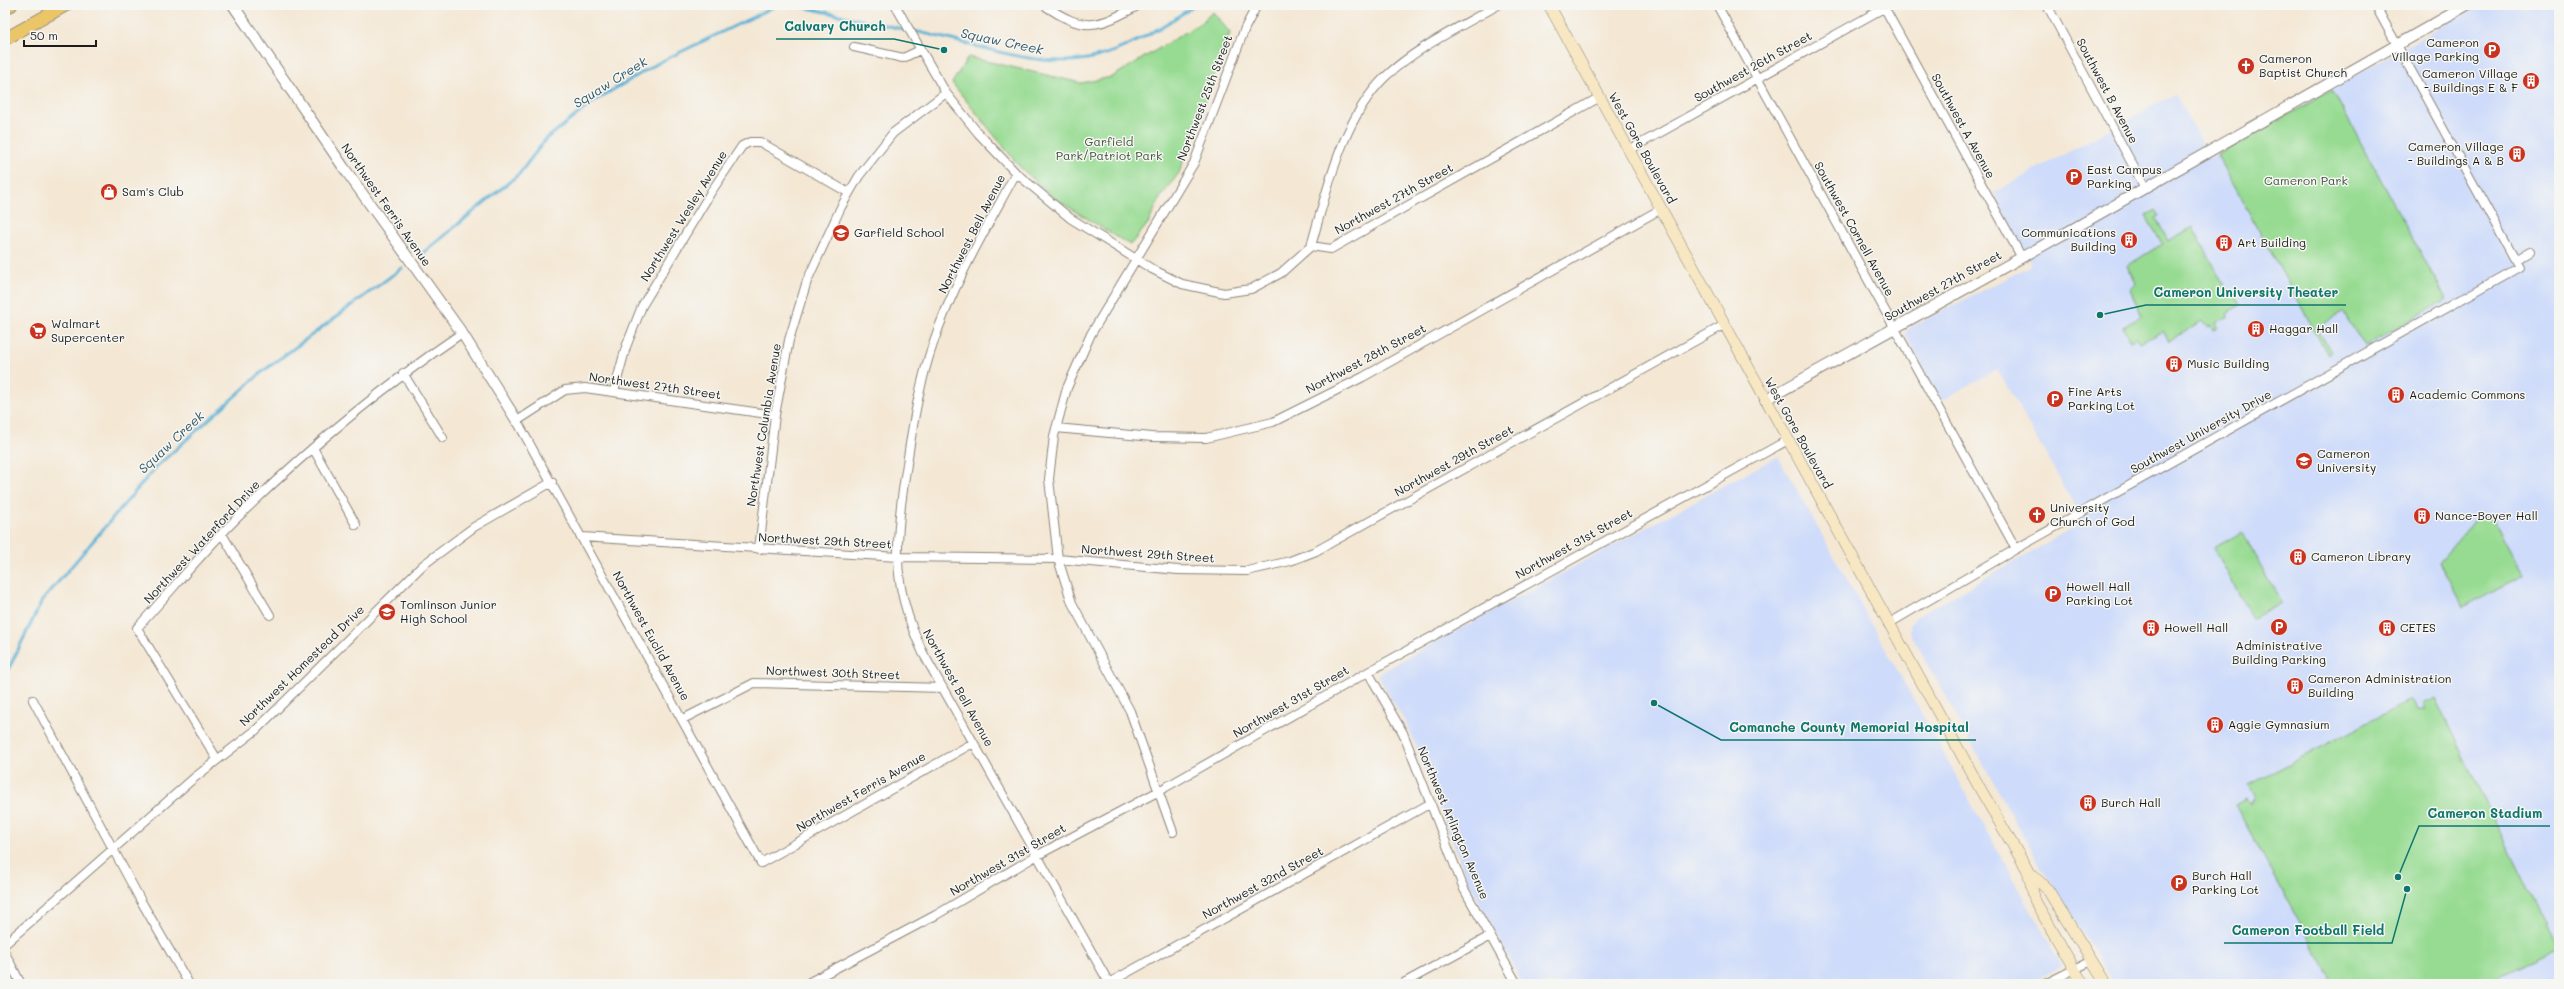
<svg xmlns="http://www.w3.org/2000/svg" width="2564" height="989" font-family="Mali,sans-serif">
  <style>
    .built { fill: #cedbfa }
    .green { fill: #97db92; stroke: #5a7c57 }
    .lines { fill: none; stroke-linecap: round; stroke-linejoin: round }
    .stream { stroke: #59b1d6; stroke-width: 3 }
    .minor-casing { stroke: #888278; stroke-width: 10 }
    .tertiary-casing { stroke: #888278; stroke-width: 12 }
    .secondary-casing { stroke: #888278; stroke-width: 12 }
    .primary-casing { stroke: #888278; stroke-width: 14 }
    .minor { stroke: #fff; stroke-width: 8 }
    .tertiary { stroke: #fff; stroke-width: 10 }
    .secondary { stroke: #f7e8c3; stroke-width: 11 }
    .primary { stroke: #ebc669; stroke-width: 12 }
    .labels { text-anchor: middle; stroke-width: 3; stroke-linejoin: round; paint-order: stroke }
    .poi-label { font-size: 12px; fill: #1c1c1c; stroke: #f6f6f2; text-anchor: start }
    .street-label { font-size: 12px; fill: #1c1c1c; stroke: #f6f6f2 }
    .park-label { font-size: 12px; fill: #41553f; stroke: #f6f6f2 }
    .water-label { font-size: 13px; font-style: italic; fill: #345866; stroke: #f6f6f2 }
    .leader { fill: none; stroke: #0f766e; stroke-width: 1.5 }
    .callout-dot { fill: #0f766e; stroke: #f6f6f2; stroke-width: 1.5 }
    .callout-label { font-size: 13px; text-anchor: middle; font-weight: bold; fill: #0f766e; stroke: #f6f6f2; stroke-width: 3; stroke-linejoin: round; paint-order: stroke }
  </style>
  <rect width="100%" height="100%" fill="#f6f6f2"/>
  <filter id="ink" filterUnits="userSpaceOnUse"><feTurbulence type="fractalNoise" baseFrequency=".025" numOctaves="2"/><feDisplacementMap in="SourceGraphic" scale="8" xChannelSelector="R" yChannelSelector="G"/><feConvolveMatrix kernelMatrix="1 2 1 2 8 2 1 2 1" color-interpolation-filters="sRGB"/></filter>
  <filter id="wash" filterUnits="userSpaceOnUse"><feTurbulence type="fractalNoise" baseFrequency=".012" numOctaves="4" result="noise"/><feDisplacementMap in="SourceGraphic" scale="16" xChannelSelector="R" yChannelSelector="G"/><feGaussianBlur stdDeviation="0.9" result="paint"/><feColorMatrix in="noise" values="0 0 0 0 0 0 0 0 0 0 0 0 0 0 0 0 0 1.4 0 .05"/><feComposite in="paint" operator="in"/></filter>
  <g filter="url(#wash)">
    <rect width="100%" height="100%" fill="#f4e8d5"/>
    <path class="built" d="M2479,5H2559V984H2115L2039,864L1910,632V624L1916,617L2084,522L1997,369L1941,401L1905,334L1909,328L2032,265L1993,193L2175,94L2210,158Z
      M1778,456L2062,966L2028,984H1523L1467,879L1410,731L1377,674Z"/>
    <path class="green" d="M1213,12L1230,33L1179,173L1160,198L1148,224L1130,245L1054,198L1020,167L952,83L968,57L1081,83L1112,77L1199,24Z
      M2332,90L2446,299L2365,347L2343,312L2317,328L2331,352L2328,355L2217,155Z
      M2156,210L2160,216L2156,218L2168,241L2193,227L2229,294L2234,291L2241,305L2227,313L2228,316L2215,323L2217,328L2213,330L2211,326L2207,327L2202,321L2169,342L2163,331L2140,343L2137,338L2131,341L2123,327L2142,316L2130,289L2136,283L2127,266L2162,244L2146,216Z
      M2492,517L2523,575L2464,608L2439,562L2477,518Z
      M2242,532L2281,602L2252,618L2214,548Z
      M2435,698L2556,948L2487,982L2488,984H2334L2235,805L2246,799L2250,804L2255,796L2249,785L2411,700L2417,710H2425L2422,704Z"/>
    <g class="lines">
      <path class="stream" d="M794,5L907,30
        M913,31C968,41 1042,72 1096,57C1132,48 1165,24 1196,5
        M422,254L519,174L546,139L596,100L660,62L778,5
        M5,676L42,601L156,467L262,372L402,268"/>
    </g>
  </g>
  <g filter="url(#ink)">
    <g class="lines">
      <g class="minor-casing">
        <path id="minor" d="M895,5L946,93L978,133L1016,173L1070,218L1152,269L1182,284L1224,293L1251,289L1281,273L1311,246L1331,249L1600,97
          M1044,5C1085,33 1097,28 1139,5
          M1717,5L2016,549
          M1883,5L2022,258
          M2047,5L2145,188
          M854,47L903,58L920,50
          M1629,150L1889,5
          M1016,173C987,227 954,282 934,341C920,381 913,422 907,464C902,494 897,527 898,557C898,591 909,623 923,653L1109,983
          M1311,246C1327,191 1342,119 1385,77C1417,47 1460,27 1498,5
          M2515,260L2530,251
          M403,373L443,438
          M614,391L626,347L642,306L711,192L742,146L750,142H760L849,193
          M775,415L585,388L565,390L517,421L761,863L973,743
          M1056,428L1152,437L1206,438L1273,422L1363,377L1661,209
          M313,448L356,525
          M222,534L270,615
          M582,537L898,557L1058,559L1178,570L1247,571L1290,561L1316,551L1724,325
          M759,549L775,415L789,340L807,281L841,207L859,176L893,133L946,93
          M1888,624L2016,549L2519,267L2375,5
          M1368,672L1403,733L1464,889L1517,984
          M33,700L141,901L189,984
          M683,719L754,683L943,688
          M217,759L137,628C170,592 201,554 235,520C305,451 381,388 462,333
          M1173,832L1130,711L1072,603L1058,559L1049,479L1054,436L1067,388L1091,334L1194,163L1245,28L1257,5
          M5,944L194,778L256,730L423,565L474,527L552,482
          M5,953L21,984
          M806,984L936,915L1036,856L1159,791L1368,672L1788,440
          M1107,984L1431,803
          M1402,984L1490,936
          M2045,984L2091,961"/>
      </g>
      <g class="tertiary-casing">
        <path id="tertiary" d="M233,5L344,168L462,333L517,421
          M1765,400L2071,230L2467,5"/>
      </g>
      <g class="secondary-casing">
        <path id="secondary" d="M1549,5L1982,792L2028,871L2048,890L2106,984
          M2028,871L2035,901L2083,984"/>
      </g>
      <g class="primary-casing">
        <path id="primary" d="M5,8L11,5
          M5,39L66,5"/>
      </g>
      <use href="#minor" class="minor"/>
      <use href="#tertiary" class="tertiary"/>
      <use href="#secondary" class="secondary"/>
      <use href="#primary" class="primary"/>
    </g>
  </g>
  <defs>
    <g id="parking-disc" transform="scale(0.9)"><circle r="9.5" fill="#c8321e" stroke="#f6f6f2"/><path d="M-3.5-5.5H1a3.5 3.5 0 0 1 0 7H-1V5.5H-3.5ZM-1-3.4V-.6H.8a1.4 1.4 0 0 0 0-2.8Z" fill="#fff"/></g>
    <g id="church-disc" transform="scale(0.9)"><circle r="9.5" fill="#c8321e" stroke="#f6f6f2"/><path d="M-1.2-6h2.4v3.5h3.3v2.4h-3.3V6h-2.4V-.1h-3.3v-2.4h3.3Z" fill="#fff"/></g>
    <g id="building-disc" transform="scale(0.9)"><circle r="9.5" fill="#c8321e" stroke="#f6f6f2"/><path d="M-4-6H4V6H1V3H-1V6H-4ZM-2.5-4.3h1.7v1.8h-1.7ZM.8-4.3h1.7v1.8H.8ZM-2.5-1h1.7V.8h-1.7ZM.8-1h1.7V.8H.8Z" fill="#fff"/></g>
    <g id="shop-disc" transform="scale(0.9)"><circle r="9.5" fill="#c8321e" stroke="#f6f6f2"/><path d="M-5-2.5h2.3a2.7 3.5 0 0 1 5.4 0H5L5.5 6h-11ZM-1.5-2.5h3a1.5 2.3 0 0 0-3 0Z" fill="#fff"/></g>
    <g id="school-disc" transform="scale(0.9)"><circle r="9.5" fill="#c8321e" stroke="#f6f6f2"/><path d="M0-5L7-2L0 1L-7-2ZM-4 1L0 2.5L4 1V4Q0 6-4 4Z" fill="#fff"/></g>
    <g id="supermarket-disc" transform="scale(0.9)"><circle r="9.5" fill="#c8321e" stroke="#f6f6f2"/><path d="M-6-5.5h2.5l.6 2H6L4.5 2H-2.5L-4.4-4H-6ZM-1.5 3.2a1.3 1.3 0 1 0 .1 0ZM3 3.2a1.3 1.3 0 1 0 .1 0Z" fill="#fff"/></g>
    <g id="university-disc" transform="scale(0.9)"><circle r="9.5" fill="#c8321e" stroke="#f6f6f2"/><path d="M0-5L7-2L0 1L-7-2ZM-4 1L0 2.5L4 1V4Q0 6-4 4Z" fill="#fff"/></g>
  </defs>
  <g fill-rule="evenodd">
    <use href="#parking-disc" x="2492" y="50"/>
    <use href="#church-disc" x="2246" y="66"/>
    <use href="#building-disc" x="2531" y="81"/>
    <use href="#building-disc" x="2517" y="154"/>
    <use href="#parking-disc" x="2074" y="177"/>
    <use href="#shop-disc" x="109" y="192"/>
    <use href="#school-disc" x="841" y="233"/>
    <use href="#building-disc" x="2129" y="240"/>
    <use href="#building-disc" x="2224" y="243"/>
    <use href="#building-disc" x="2256" y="329"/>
    <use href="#supermarket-disc" x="38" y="331"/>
    <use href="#building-disc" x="2174" y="364"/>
    <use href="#building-disc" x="2396" y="395"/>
    <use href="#parking-disc" x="2055" y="399"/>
    <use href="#university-disc" x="2304" y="461"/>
    <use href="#church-disc" x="2037" y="515"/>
    <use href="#building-disc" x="2422" y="516"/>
    <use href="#building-disc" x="2298" y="557"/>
    <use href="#parking-disc" x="2053" y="594"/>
    <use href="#school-disc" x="387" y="612"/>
    <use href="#parking-disc" x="2279" y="627"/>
    <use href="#building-disc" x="2151" y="628"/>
    <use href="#building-disc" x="2387" y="628"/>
    <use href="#building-disc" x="2295" y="686"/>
    <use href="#building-disc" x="2215" y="725"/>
    <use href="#building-disc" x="2088" y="803"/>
    <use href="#parking-disc" x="2179" y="883"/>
  </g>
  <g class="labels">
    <g class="poi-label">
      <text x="2479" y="47" text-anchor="end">Cameron<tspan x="2479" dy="14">Village Parking</tspan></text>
      <text x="2259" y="63">Cameron<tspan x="2259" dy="14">Baptist Church</tspan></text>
      <text x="2518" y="78" text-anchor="end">Cameron Village<tspan x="2518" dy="14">- Buildings E &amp; F</tspan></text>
      <text x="2504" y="151" text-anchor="end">Cameron Village<tspan x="2504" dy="14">- Buildings A &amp; B</tspan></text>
      <text x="2087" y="174">East Campus<tspan x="2087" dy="14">Parking</tspan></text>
      <text x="122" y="196">Sam's Club</text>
      <text x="854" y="237">Garfield School</text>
      <text x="2116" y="237" text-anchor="end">Communications<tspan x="2116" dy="14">Building</tspan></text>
      <text x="2237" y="247">Art Building</text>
      <text x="51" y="328">Walmart<tspan x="51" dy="14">Supercenter</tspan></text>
      <text x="2269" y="333">Haggar Hall</text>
      <text x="2187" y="368">Music Building</text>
      <text x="2068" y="396">Fine Arts<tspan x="2068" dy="14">Parking Lot</tspan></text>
      <text x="2409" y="399">Academic Commons</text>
      <text x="2317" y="458">Cameron<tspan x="2317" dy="14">University</tspan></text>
      <text x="2050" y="512">University<tspan x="2050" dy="14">Church of God</tspan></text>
      <text x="2435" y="520">Nance-Boyer Hall</text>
      <text x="2311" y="561">Cameron Library</text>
      <text x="2066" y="591">Howell Hall<tspan x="2066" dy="14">Parking Lot</tspan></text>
      <text x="400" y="609">Tomlinson Junior<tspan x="400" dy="14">High School</tspan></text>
      <text x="2164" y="632">Howell Hall</text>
      <text x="2400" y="632">CETES</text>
      <text x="2279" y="650" text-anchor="middle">Administrative<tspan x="2279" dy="14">Building Parking</tspan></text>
      <text x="2308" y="683">Cameron Administration<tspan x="2308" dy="14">Building</tspan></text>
      <text x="2228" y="729">Aggie Gymnasium</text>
      <text x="2101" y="807">Burch Hall</text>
      <text x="2192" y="880">Burch Hall<tspan x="2192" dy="14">Parking Lot</tspan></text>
    </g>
    <g class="street-label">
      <text transform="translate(1753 67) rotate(-29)" y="4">Southwest 26th Street</text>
      <text transform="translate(2107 91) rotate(62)" y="4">Southwest B Avenue</text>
      <text transform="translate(1205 98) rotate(-69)" y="4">Northwest 25th Street</text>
      <text transform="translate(1963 126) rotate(61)" y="4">Southwest A Avenue</text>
      <text transform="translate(1642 148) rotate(61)" y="4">West Gore Boulevard</text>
      <text transform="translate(1394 199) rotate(-29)" y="4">Northwest 27th Street</text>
      <text transform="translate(386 205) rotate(55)" y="4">Northwest Ferris Avenue</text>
      <text transform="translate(684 216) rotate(-58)" y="4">Northwest Wesley Avenue</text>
      <text transform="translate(1854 229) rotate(61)" y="4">Southwest Cornell Avenue</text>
      <text transform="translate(972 234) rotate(-63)" y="4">Northwest Bell Avenue</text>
      <text transform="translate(1943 286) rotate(-29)" y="4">Southwest 27th Street</text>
      <text transform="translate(1366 359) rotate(-28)" y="4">Northwest 28th Street</text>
      <text transform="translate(655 386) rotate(8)" y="4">Northwest 27th Street</text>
      <text transform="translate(764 425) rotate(-81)" y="4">Northwest Columbia Avenue</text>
      <text transform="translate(2201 432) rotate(-29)" y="4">Southwest University Drive</text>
      <text transform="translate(1798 433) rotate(61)" y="4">West Gore Boulevard</text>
      <text transform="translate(1454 461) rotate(-29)" y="4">Northwest 29th Street</text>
      <text transform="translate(825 541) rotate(3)" y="4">Northwest 29th Street</text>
      <text transform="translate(202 542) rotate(-47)" y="4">Northwest Waterford Drive</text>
      <text transform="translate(1574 544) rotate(-29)" y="4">Northwest 31st Street</text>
      <text transform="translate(1148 554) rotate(4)" y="4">Northwest 29th Street</text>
      <text transform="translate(651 636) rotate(61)" y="4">Northwest Euclid Avenue</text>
      <text transform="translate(302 666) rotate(-44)" y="4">Northwest Homestead Drive</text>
      <text transform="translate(833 673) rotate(2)" y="4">Northwest 30th Street</text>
      <text transform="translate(958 688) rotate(61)" y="4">Northwest Bell Avenue</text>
      <text transform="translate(1291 702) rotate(-30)" y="4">Northwest 31st Street</text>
      <text transform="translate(861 792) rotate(-30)" y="4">Northwest Ferris Avenue</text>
      <text transform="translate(1453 823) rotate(67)" y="4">Northwest Arlington Avenue</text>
      <text transform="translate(1008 860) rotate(-30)" y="4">Northwest 31st Street</text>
      <text transform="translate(1263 883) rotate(-29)" y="4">Northwest 32nd Street</text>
    </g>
    <g class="park-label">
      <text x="1109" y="146">Garfield<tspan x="1109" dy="14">Park/Patriot Park</tspan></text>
      <text x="2306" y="185">Cameron Park</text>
    </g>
    <g class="water-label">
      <text transform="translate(1002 41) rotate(12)" y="5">Squaw Creek</text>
      <text transform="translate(610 82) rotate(-32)" y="5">Squaw Creek</text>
      <text transform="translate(171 442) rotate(-43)" y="5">Squaw Creek</text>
    </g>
  </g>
  <path class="leader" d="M944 50L894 39H776M2100 315L2146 305H2346M1654 703L1721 740H1976M2398 877L2419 826H2550M2407 889L2392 943H2224"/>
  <g class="callout-dot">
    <circle cx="944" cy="50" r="4"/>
    <circle cx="2100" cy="315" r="4"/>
    <circle cx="1654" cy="703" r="4"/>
    <circle cx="2398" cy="877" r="4"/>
    <circle cx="2407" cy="889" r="4"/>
  </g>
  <g class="callout-label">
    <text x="835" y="31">Calvary Church</text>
    <text x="2246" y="297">Cameron University Theater</text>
    <text x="1849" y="732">Comanche County Memorial Hospital</text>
    <text x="2485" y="818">Cameron Stadium</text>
    <text x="2308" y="935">Cameron Football Field</text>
  </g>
  <rect width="2564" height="989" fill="none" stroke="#f6f6f2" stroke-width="20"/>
  <path d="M24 40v6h72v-6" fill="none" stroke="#1c1c1c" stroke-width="2"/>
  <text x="30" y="40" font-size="12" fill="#1c1c1c" stroke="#f6f6f2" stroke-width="3" paint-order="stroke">50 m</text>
</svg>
